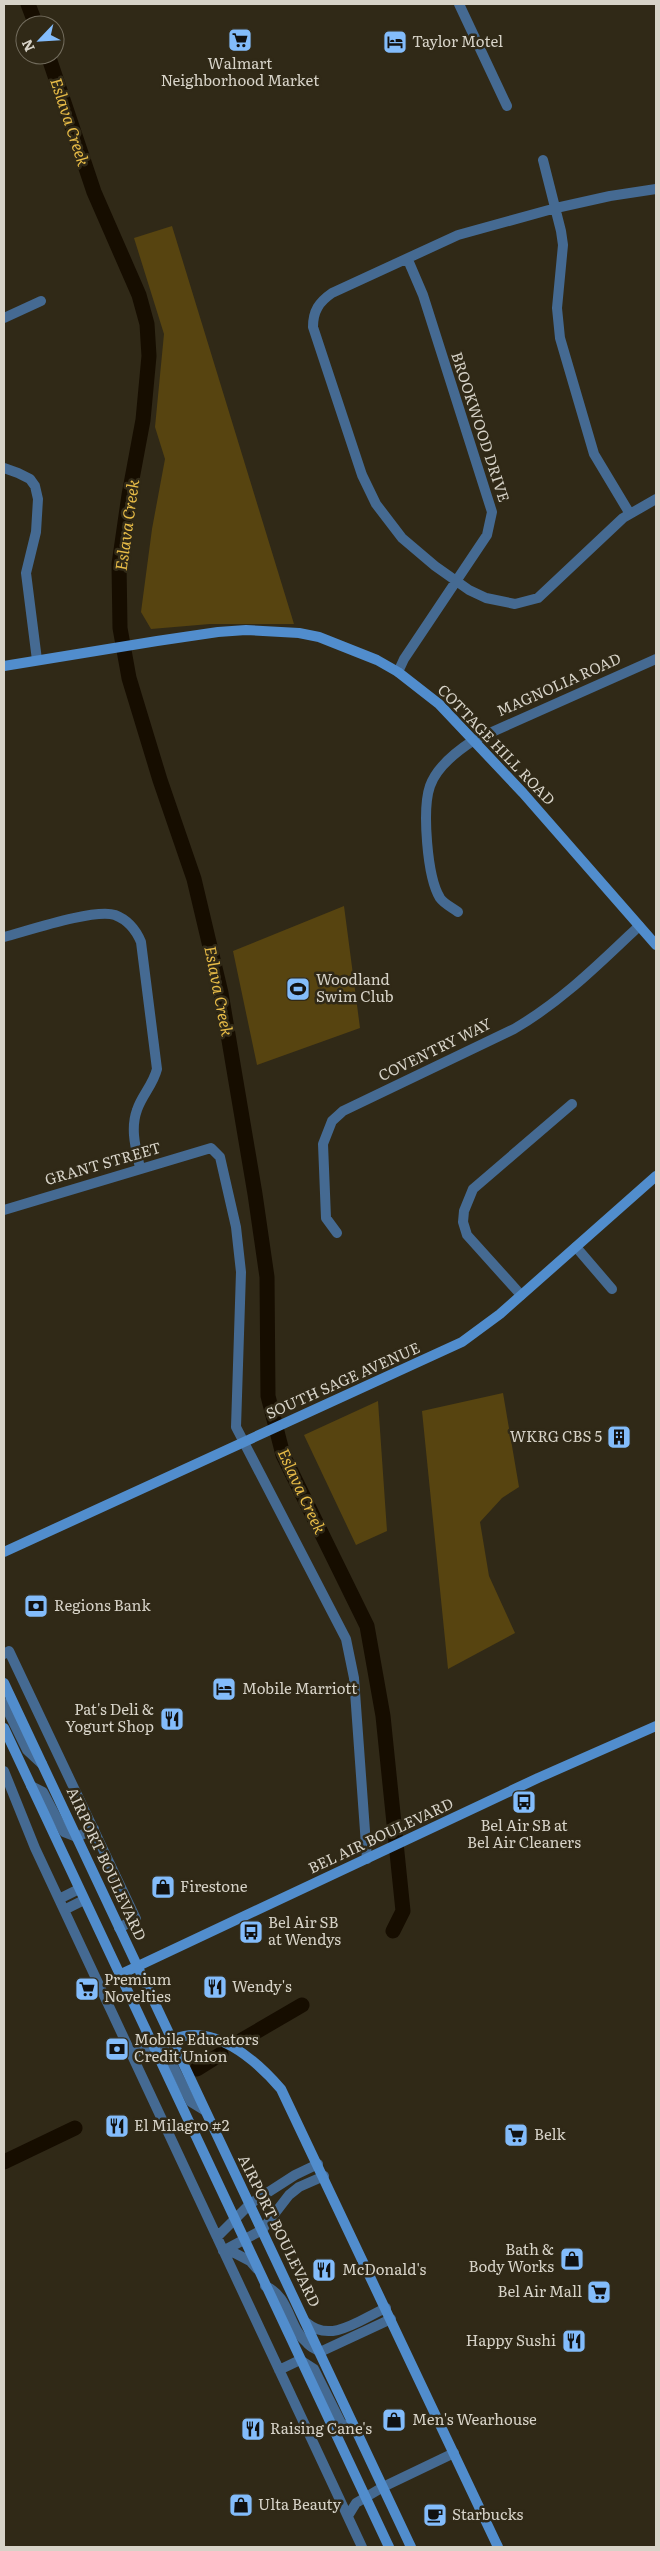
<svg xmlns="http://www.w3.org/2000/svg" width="660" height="2551" font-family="Literata,serif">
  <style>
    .green { fill: #574410 }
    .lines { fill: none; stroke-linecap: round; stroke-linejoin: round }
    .river { stroke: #160d00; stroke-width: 15 }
    .street { stroke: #456a92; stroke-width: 10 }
    .secondary { stroke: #518dcd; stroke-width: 10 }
    .labels { text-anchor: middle; stroke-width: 5; stroke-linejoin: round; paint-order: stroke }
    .poi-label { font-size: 15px; fill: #d7d3c8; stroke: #302917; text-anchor: start }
    .street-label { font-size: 15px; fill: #d7d3c8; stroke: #302917 }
    .water-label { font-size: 16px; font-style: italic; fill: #e8bc47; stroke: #302917 }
  </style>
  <rect width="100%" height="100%" fill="#302917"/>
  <path class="green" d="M172,226L294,624H210L151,629L141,612L152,529L165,459L155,427L164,334L134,238Z
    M344,906L360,1028L257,1065L233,951Z
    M503,1393L519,1487L502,1498L480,1522L489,1576L515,1633L448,1669L422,1411Z
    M378,1401L387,1531L356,1545L304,1435Z"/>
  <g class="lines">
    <path class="river" d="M28,4L36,25
      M48,55L94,192L139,295L147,324L149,356L143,420L129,495L119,564L120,628L129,678L160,780L194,879L221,993L255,1194L267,1277L268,1396L283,1455L367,1626L383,1716L403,1911L393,1931
      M242,2040L302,2005
      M197,2069L221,2054
      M4,2162L75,2128"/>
    <path class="street" d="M459,4L507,106
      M543,160L561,231L563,245L557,308L560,338L594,454L630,514
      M656,189L610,196L556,208L458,235L332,293C319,302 313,311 313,327L362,475L376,504L402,538L435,566L469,590L486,598L515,604L538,598L623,518L656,499
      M4,318L41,301
      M4,468L18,473L30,479L35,486L38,499L36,532L26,573L37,660
      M398,672L404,659L487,535L492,512L423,295L408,260
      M458,912C453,908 444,904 440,898C427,877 422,809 430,786C437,766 457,751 474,740L656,659
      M4,937C27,931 95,908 115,915C128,920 136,930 141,942L157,1069C153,1085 142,1095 137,1110C130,1129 136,1149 140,1168
      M4,1210L211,1148L220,1157L236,1227L241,1272L236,1427L346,1639L354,1678L367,1859
      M337,1233L326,1218L323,1144L332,1121L343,1111L514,1029C562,1001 599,964 639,926
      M576,1247L612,1289
      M521,1295L467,1235L463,1222L464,1211L473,1189L572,1104
      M4,1654L9,1651L136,1919L119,1928
      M4,1703L27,1750L42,1764
      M4,1771L35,1848L362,2547
      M31,1786L43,1792L64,1832L77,1837L94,1829
      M59,1899L79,1889
      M64,1910L84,1900
      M132,2054C143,2050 155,2042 165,2050L191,2102L204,2110
      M217,2237L250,2204L295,2175L318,2164
      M227,2249L250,2261L257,2269
      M223,2251L262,2230L289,2195L299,2187L324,2176
      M265,2286C290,2296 288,2327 307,2343C310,2347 316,2349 320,2352L391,2319
      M307,2323C331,2344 361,2319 386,2308
      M279,2370L300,2360L314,2369L341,2423L349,2428L356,2430
      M348,2516L356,2503L383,2487L454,2453"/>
    <path class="secondary" d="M4,666L157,641L218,632L246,630L299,633L319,637L377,660L398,672L439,704L523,793L656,945
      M4,1552L462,1342L500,1314L656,1176
      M4,1683L411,2547
      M4,1728L389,2547
      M119,1975L538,1778L656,1726
      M172,2040C212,2021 256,2060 281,2089L498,2547"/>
  </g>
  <defs>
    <g id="supermarket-square" transform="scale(1.25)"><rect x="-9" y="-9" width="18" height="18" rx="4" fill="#83bcfb" stroke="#302917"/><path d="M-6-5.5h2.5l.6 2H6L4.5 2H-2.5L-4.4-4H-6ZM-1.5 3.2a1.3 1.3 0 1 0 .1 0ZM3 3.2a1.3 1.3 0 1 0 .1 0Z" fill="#111"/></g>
    <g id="hotel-square" transform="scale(1.25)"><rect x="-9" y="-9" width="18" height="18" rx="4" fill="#83bcfb" stroke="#302917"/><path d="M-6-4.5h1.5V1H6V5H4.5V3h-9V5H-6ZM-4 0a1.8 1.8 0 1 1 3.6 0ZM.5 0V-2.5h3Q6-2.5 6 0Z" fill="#111"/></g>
    <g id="stadium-square" transform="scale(1.25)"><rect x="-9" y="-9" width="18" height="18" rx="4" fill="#83bcfb" stroke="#302917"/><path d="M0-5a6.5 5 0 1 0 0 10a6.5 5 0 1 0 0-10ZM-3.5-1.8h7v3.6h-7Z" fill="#111"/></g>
    <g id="building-square" transform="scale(1.25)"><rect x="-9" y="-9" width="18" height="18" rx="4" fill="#83bcfb" stroke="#302917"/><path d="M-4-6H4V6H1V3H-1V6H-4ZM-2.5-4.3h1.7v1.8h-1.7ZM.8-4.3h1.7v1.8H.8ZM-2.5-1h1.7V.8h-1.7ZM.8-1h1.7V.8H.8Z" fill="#111"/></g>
    <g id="bank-square" transform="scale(1.25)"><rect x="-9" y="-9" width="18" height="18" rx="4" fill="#83bcfb" stroke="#302917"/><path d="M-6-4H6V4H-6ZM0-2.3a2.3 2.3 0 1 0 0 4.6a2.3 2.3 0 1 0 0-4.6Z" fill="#111"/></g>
    <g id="restaurant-square" transform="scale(1.25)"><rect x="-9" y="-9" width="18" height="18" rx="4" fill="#83bcfb" stroke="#302917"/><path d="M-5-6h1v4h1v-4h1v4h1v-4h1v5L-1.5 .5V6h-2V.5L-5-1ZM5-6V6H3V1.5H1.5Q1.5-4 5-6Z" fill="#111"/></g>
    <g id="bus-square" transform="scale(1.25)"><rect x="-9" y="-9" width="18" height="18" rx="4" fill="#83bcfb" stroke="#302917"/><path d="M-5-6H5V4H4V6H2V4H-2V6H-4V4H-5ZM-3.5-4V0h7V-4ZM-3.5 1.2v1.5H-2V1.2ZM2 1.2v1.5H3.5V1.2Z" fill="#111"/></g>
    <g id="shop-square" transform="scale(1.25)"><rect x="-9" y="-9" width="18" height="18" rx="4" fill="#83bcfb" stroke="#302917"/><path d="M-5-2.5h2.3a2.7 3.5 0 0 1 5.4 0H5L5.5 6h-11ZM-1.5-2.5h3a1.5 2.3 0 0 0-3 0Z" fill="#111"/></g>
    <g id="cafe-square" transform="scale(1.25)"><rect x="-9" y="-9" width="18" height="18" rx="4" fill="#83bcfb" stroke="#302917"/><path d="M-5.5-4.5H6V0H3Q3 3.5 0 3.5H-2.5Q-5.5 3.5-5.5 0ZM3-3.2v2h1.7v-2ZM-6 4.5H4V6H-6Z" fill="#111"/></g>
  </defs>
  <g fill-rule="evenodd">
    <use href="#supermarket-square" x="240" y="40"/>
    <use href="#hotel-square" x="395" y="42"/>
    <use href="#stadium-square" x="298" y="989"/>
    <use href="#building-square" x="619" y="1437"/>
    <use href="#bank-square" x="36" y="1606"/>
    <use href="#hotel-square" x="224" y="1689"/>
    <use href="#restaurant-square" x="172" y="1719"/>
    <use href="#bus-square" x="524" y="1802"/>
    <use href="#shop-square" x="163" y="1887"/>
    <use href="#bus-square" x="251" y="1932"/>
    <use href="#restaurant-square" x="215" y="1987"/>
    <use href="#supermarket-square" x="87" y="1989"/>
    <use href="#bank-square" x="117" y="2049"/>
    <use href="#restaurant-square" x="117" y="2126"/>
    <use href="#supermarket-square" x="516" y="2135"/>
    <use href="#shop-square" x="572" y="2259"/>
    <use href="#restaurant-square" x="324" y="2270"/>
    <use href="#supermarket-square" x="599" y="2292"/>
    <use href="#restaurant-square" x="574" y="2341"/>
    <use href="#shop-square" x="394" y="2420"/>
    <use href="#restaurant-square" x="253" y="2429"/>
    <use href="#shop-square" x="241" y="2505"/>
    <use href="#cafe-square" x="435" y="2515"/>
  </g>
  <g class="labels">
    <g class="poi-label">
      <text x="412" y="47">Taylor Motel</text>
      <text x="240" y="69" text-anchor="middle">Walmart<tspan x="240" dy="17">Neighborhood Market</tspan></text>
      <text x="316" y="985">Woodland<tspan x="316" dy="17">Swim Club</tspan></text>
      <text x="602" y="1442" text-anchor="end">WKRG CBS 5</text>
      <text x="54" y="1611">Regions Bank</text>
      <text x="242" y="1694">Mobile Marriott</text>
      <text x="154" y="1715" text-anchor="end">Pat's Deli &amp;<tspan x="154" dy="17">Yogurt Shop</tspan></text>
      <text x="524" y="1831" text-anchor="middle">Bel Air SB at<tspan x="524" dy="17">Bel Air Cleaners</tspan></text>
      <text x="180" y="1892">Firestone</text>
      <text x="268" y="1928">Bel Air SB<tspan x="268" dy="17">at Wendys</tspan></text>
      <text x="104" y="1985">Premium<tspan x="104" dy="17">Novelties</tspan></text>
      <text x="232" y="1992">Wendy's</text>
      <text x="134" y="2045">Mobile Educators<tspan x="134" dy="17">Credit Union</tspan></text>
      <text x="134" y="2131">El Milagro #2</text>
      <text x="534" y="2140">Belk</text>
      <text x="554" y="2255" text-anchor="end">Bath &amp;<tspan x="554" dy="17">Body Works</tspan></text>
      <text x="342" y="2275">McDonald's</text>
      <text x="582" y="2297" text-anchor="end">Bel Air Mall</text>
      <text x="556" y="2346" text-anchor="end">Happy Sushi</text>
      <text x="412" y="2425">Men's Wearhouse</text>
      <text x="270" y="2434">Raising Cane's</text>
      <text x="258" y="2510">Ulta Beauty</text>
      <text x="452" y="2520">Starbucks</text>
    </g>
    <g class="street-label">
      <text transform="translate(480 427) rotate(72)" y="5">BROOKWOOD DRIVE</text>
      <text transform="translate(559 685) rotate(-24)" y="5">MAGNOLIA ROAD</text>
      <text transform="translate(496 745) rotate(46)" y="5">COTTAGE HILL ROAD</text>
      <text transform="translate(435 1050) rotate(-26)" y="5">COVENTRY WAY</text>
      <text transform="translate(103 1164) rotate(-16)" y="5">GRANT STREET</text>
      <text transform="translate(343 1381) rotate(-24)" y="5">SOUTH SAGE AVENUE</text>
      <text transform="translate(381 1836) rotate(-25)" y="5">BEL AIR BOULEVARD</text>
      <text transform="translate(106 1864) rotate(65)" y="5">AIRPORT BOULEVARD</text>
      <text transform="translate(279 2231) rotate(64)" y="5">AIRPORT BOULEVARD</text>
    </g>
    <g class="water-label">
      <text transform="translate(70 122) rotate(72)" y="6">Eslava Creek</text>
      <text transform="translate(127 525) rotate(-82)" y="6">Eslava Creek</text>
      <text transform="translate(219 991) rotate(79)" y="6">Eslava Creek</text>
      <text transform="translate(302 1491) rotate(65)" y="6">Eslava Creek</text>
    </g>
  </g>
  <rect width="660" height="2551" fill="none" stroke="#d7d3c8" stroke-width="10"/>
  <g transform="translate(40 40) rotate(245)"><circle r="24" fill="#302917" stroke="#736d5e"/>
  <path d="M0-4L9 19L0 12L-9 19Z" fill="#83bcfb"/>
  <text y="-8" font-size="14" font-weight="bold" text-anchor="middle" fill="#d7d3c8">N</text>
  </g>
</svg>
